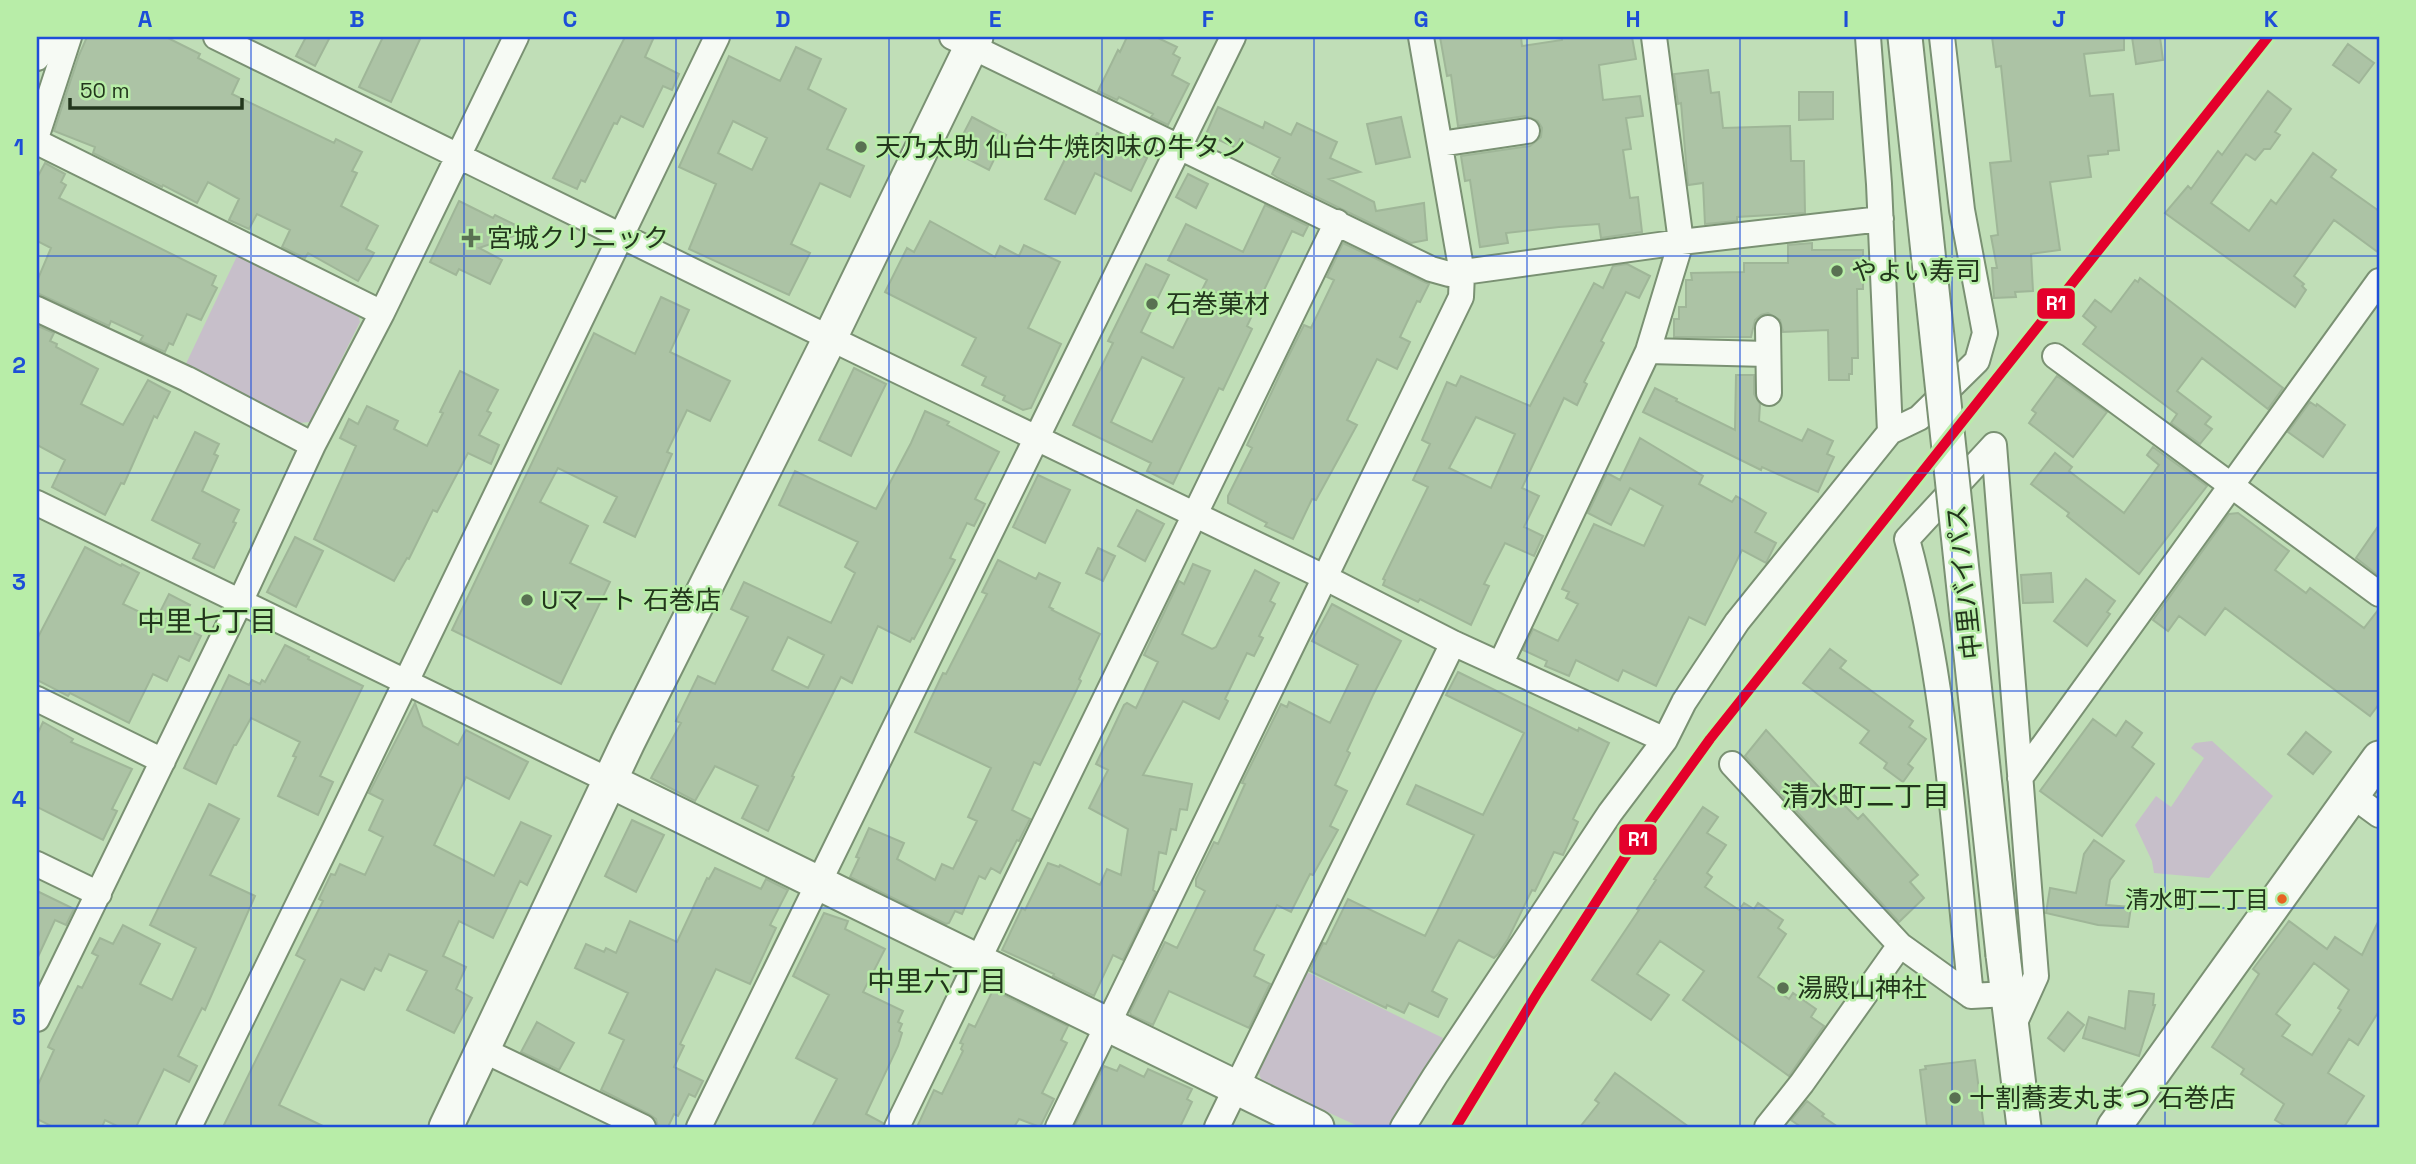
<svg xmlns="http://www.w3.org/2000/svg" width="2416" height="1164" font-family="'Space Grotesk','Noto Sans JP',sans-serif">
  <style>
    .green { fill: #c7bfca }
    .building { fill: #acc3a5; stroke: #9fb698; stroke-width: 2; fill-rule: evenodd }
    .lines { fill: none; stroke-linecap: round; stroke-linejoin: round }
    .street-casing { stroke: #7a9173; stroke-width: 28 }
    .secondary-casing { stroke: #7a9173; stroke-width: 37 }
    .street { stroke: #f6faf4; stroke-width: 24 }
    .secondary { stroke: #f6faf4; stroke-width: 33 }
    .secondary-bridge-casing { stroke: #7a9173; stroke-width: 37; stroke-linecap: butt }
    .secondary-bridge { stroke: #f6faf4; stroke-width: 33 }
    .rail-1-casing { stroke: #b8eda8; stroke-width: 16 }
    .rail-1 { stroke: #e4002b; stroke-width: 10 }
    .grid { fill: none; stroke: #1d4ed8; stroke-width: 2; stroke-opacity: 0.55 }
    .poi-dot { fill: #597152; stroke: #b8eda8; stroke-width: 2.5 }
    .bus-dot { fill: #e86322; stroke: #b8eda8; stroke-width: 2.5 }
    .labels { text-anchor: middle; stroke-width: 5; stroke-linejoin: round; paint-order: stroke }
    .bus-label { font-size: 24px; fill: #22361c; stroke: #b8eda8; text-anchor: end }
    .poi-label { font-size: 26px; fill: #22361c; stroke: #b8eda8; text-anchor: start }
    .street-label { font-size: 26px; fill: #22361c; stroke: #b8eda8 }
    .neighbourhood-label { font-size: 28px; fill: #22361c; stroke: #b8eda8 }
    .line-badge { stroke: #b8eda8; stroke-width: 2.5 }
    .badge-label { font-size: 19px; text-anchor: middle; font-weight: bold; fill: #fff }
    .neatline { fill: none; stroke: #1d4ed8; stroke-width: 2.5 }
    .grid-label { font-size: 23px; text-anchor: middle; font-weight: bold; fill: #1d4ed8 }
  </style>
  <rect width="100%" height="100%" fill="#c0deb7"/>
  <path class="green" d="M238,254L357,310L360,322L310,422L299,423L183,370Z
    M2212,741L2273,796L2209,878L2154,873L2152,861L2135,825L2156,796L2171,807L2204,758L2191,748L2195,743Z
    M1305,971L1443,1038L1394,1127H1360L1262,1082L1257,1068Z"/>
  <path class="building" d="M87,37H166L200,54L198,58L239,79L232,94L334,143L336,139L362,152L352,171L357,173L341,206L378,226L366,249L374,253L358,281L308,253L305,258L282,247L290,230L257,214L249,229L229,220L239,199L208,182L197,203L163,185L162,187L93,153L95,147L54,131L79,55Z
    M306,37H330L315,66L296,56Z
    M383,37H421L391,102L359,87Z
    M625,37H654L645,57L679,74L672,90L663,86L643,127L621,116L617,124L614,123L585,182L581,180L577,189L553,178Z
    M1127,37H1156L1177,47L1173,54L1180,58L1172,75L1189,84L1168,125L1151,117L1153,114L1119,97L1117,100L1098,91L1118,50L1120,52Z
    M1440,37H1521L1522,46L1562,40V37H1632L1636,59L1599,65L1603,100L1640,96L1643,116L1626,118L1631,149L1623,150L1630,198L1638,197L1642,232L1601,238L1599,224L1559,227L1506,233L1508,243L1480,247L1470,180L1465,181L1461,156L1530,146L1541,137L1542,128L1538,121L1525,116L1458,126L1451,75L1447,76Z
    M1992,37H2124V50L2084,54L2090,96L2113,94L2119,150L2108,151V154L2088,156L2091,177L2050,182L2060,250L2031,254L2033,291L2015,292L2016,297L1994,298L1992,268H1997L1991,236L1998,235L1990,163L2011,161L2001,66L1996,67Z
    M2132,37H2160L2163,60L2136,64Z
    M2348,44L2374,63L2359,83L2333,65Z
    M796,47L821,59L808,89L846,109L827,149L864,166L850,197L820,183L791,244L810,253L789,295L689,249L716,184L679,167L729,56L780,81ZM733,121L767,138L752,170L718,153Z
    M1708,70L1711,93L1719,92L1723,128L1790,126L1791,161H1804L1805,213L1737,217V221L1705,224L1703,183L1688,185L1681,103L1678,104L1674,74Z
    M2268,91L2291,109L2275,132L2280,135L2270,149H2264L2255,160L2246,154L2211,203L2249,231L2271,200L2276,204L2313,153L2336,170L2331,177L2379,211V253L2334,220L2294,276L2304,284L2302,286L2306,290L2295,307L2165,213L2188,186L2191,189L2218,151L2222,155Z
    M1799,92H1833V119L1799,120Z
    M1218,107L1263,128L1265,122L1291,135L1297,123L1337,142L1330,158L1360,172L1329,179L1374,202L1376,211L1424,203L1427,240L1411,243L1278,178L1272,174L1280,158L1244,140L1240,139L1236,148L1206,134Z
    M972,117L1006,135L989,170L954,152Z
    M1401,117L1410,157L1376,164L1367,124Z
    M1097,133L1147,158L1131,191L1095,173L1075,214L1045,199L1067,155L1073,157L1075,152L1085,157Z
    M45,163L65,174L61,182L66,185L59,198L216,276L212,285L217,288L201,320L187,314L173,345L169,343L165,352L140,341L143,336L111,321L109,326L37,293V281L51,248L37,241V178Z
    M1188,174L1208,184L1196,208L1176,197Z
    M459,201L493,218L495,215L528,231L479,248L502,260L490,284L459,269L456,275L430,262Z
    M1265,205L1308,226L1303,236L1292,231L1247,326L1252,329L1223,390L1219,388L1173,484L1147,471L1151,463L1073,425L1113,343L1108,341L1146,264L1169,275L1141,332L1173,348L1207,280L1168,260L1186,224L1243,252ZM1142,357L1184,378L1152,442L1111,422Z
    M930,221L995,257L1000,246L1019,256L1024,245L1060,262L1028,328L1061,344L1031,408L1023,410L1003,400L1005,396L982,385L986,377L962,365L976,338L885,292L907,248L914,252Z
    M1343,243L1429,284L1420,302L1417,301L1400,337L1410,342L1397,369L1377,359L1347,420L1357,425L1316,500L1312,499L1293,539L1265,526L1267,523L1228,503V496L1252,448L1247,445L1287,359L1304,325L1311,328L1334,280L1327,277Z
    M1812,243V250H1863V289H1857L1858,358H1852V374H1849V380H1829L1828,330L1783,332L1780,320L1768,313L1761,315L1755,320L1751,337H1674V319H1679V307H1686V280H1692L1691,273L1744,272V263H1788V245Z
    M1627,264L1650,276L1639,298L1626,292L1601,341L1604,343L1584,382L1587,384L1577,405L1564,398L1522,488L1539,496L1524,527L1543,536L1534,556L1505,543L1484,584L1489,586L1471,625L1420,599L1418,602L1383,585L1385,580L1383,579L1428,487L1413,480L1430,444L1422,440L1447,382L1456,386L1461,376L1530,406L1594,283L1603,288L1613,266ZM1476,417L1515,434L1491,488L1449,468Z
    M2140,278L2283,388L2268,409L2202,358L2177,391L2211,417L2205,424L2212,429L2200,444L2171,423L2177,414L2083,344L2096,327L2083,316L2095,300L2111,312L2135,280L2138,282Z
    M661,297L689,310L670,352L730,381L710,421L687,410L667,452L672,454L635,537L604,522L617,497L558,468L540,502L588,526L570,563L610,582L561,684L452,630L594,333L635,354Z
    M38,326L54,333L50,341L57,344L56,347L98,369L81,404L123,425L148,380L170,392L157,418L154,416L124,484L121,483L105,515L52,487L65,460L37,445Z
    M854,368L886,384L851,456L819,440Z
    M460,371L498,390L487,411L491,413L479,435L499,445L491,464L468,453L437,512L433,510L409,559L407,558L394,581L314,539L356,446L340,438L349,419L358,424L367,406L398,421L394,429L427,446L443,413L440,412Z
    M1736,375H1754V394L1760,404L1759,421L1802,441L1808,429L1833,441L1827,454L1834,457L1818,492L1762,467L1761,470L1643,412L1655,388L1677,399L1676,401L1735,430Z
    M2057,376L2107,412L2073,457L2029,423L2036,413L2032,410Z
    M2310,402L2316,406L2317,404L2345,425L2323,457L2288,432Z
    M925,411L949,422L947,425L999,452L975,499L985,504L974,526L967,523L950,558L955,560L914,639L912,638L910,642L878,626L852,683L841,677L792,776L794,777L768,831L742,818L758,786L715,766L695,801L651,778L681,723L676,721L698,676L715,684L748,617L731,609L744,582L831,623L855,573L845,567L858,542L779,505L795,471L876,509L911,443ZM788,637L824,655L808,688L772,670Z
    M195,432L219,444L214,454L218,456L202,491L239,510L233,522L236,523L214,568L193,558L200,544L152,520Z
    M1640,438L1703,476L1699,484L1732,502L1736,496L1766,513L1755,532L1776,543L1766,563L1742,550L1705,625L1689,617L1656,686L1623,670L1618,681L1576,660L1569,676L1545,666L1547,661L1523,650L1533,629L1558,641L1578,604L1566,598L1569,592L1562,589L1594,524L1644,546L1663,506L1630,488L1611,525L1588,513L1607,473L1620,480Z
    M2153,447L2207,486L2139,574L2067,516L2069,513L2031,484L2055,453L2072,467L2069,471L2124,513L2159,465L2147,455Z
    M1038,475L1070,490L1045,543L1013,527Z
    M1137,510L1164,524L1145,561L1118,546Z
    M2238,513L2289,551L2275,570L2306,593L2310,588L2364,628L2379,609V704L2370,716L2225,608L2205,635L2179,616L2168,631L2153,620L2229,514Z
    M2379,525V576L2356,558Z
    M295,537L323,551L296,607L267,592Z
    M85,547L121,566L122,564L139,573L123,604L156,620L169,594L190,605L179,625L201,636L189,661L179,656L167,681L153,674L129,723L70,693L68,696L37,680V639Z
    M1098,548L1115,556L1103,581L1086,573Z
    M998,560L1036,579L1039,573L1060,583L1049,607L1053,609L1052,610L1100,634L1079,679L1081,681L1040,765L1034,762L1012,810L1030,819L1019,841L1017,840L1000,873L991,868L985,879L979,876L962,914L955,911L949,923L946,924L850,877L859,858L856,857L869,828L904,843L897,859L935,880L942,864L953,869L977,821L968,817L991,768L915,732L943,673L946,674L987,594L982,592Z
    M1193,564L1210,571L1182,634L1212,649L1216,647L1255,570L1279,583L1270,601L1275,604L1259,636L1263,638L1254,656L1247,653L1225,699L1228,701L1219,719L1183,701L1143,775L1192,784L1187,810L1180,809L1176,830L1171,829L1166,854L1159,852L1153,890L1156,892L1123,960L1113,955L1094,996L1053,976L1054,974L1002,950L1022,908L1025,910L1048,863L1059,867L1060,865L1100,885L1107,869L1121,875L1128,829L1089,808L1108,770L1096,764L1124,705L1127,703L1136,708L1158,662L1144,655L1179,581L1184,584Z
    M2051,573L2053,602L2023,603L2021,575Z
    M2086,579L2115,601L2107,612L2110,614L2087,646L2054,621Z
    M1332,604L1401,641L1373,695L1347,751L1350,753L1335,785L1347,791L1330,826L1338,830L1313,875L1310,874L1291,912L1277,905L1255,947L1254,950L1264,955L1254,976L1270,984L1249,1028L1169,991L1153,1025L1131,1015L1130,1012L1165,942L1177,948L1205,891L1196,886V879L1214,842L1218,844L1245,784L1242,783L1281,704L1287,707L1289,702L1330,723L1358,665L1312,641Z
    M285,645L309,657L308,659L363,686L320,776L333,782L318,815L278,796L296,757L293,756L300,742L251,718L236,745H234L216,784L184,768L229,675L249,685L252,680L260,684L262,680L265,682Z
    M1830,649L1846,661L1840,668L1913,721L1909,727L1926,739L1908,764L1913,768L1903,782L1884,768L1887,763L1860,743L1869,731L1803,683Z
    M1458,672L1578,731L1579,728L1609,743L1573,819L1578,822L1563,855L1554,852L1535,891L1532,890L1508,939L1498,954L1494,958L1459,940L1456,944L1432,991L1447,999L1438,1017L1409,1003L1404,1013L1387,1005L1386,1008L1310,971L1323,943L1326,944L1348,899L1425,936L1439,908L1474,835L1407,804L1416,785L1483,815L1524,733L1446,695Z
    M415,703L423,726L458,745L466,730L528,762L509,799L466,777L434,845L494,876L521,822L551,836L527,885L520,881L493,938L459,921L443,956L466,967L456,989L472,998L454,1033L407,1010L427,971L389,954L381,971L375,968L364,990L341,979L279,1105L325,1127H223L305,960L296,955L323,901L319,899L331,874L335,875L340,864L365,875L383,837L369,830L383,800L369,793Z
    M2093,719L2116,736L2126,721L2142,733L2132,747L2154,764L2102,836L2040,791Z
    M43,722L73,739L71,742L132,769L112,809L117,811L103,840L37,807V735Z
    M1766,730L1827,796L1832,793L1858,819L1863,814L1918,875L1910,882L1924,898L1899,922L1745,756Z
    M2306,732L2331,752L2313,774L2288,754Z
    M209,804L239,819L210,875L255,896L205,1010L202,1008L178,1056L197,1066L189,1082L164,1069L136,1127H119L105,1120L102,1127H53L37,1119V1087L54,1050L48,1047L78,986L82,988L98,956L92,953L100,938L113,944L123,925L160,944L140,984L172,1000L196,948L150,925Z
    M1703,807L1718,817L1707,833L1726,845L1707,873L1712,877L1705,887L1739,910L1744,903L1754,909L1758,903L1783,920L1778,928L1786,934L1758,977L1789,999L1793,993L1816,1009L1811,1017L1824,1026L1789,1076L1683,1000L1704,971L1660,941L1637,974L1669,995L1651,1020L1592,980L1639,910L1637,909L1656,880L1654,879Z
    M632,820L664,835L636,892L605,876Z
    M2094,840L2124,861L2110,880L2106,905L2131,907L2128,927L2098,925L2046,913L2050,888L2076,893L2084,854Z
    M715,868L761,889L766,879L788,890L770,925L776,928L750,984L716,969L680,1044L684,1046L674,1067L703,1081L695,1097L689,1094L678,1116L674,1114L668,1127H658L656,1119L649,1114L601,1090L624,1040L609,1033L628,993L575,968L586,944L604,952L606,948L616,953L630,921L677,942L707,878L709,879Z
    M37,891L74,909L66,925L55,920L37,959Z
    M824,913L848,921L845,929L885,949L863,992L903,1011L898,1022L902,1024L899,1031L902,1033L898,1046L866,1114L883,1123L882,1127H812L837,1079L796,1058L829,995L793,976Z
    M2379,920V1011L2358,1045L2349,1039L2328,1073L2364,1096L2344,1127H2287L2275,1120L2284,1104L2241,1074L2244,1069L2212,1047L2259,974L2253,969L2289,921L2327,949L2335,937L2362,955ZM2314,963L2349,990L2338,1008L2341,1010L2312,1055L2282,1036L2290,1025L2276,1014Z
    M993,990L1068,1026L1061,1040L1067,1043L1042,1093L1054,1099L1040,1127L1019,1119L1014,1127H917L934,1090L942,1094L963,1051L961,1049L963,1044L960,1043L969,1024L975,1027Z
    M2129,991L2154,994L2153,1005H2155L2139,1056L2083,1038L2089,1017L2125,1029Z
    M2068,1012L2084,1025L2064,1051L2048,1038Z
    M537,1022L574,1043L559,1070L521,1052Z
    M1975,1060L1984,1127H1927L1920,1070L1926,1069L1925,1066Z
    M1120,1065L1144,1077L1148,1069L1192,1089L1187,1099L1192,1102L1180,1127H1074L1104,1066L1117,1071Z
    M1615,1073L1689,1127H1580L1599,1103L1595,1100Z
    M1807,1101L1824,1114L1822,1116L1838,1127H1801L1791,1120Z"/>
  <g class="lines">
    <g class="street-casing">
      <path id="street" d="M216,37L809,328L1324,577L1453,643L1665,740
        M952,37L1431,269L1449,274L1681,242L1881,219
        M37,58L47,37
        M37,135L69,37
        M37,142L382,313
        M1440,144L1527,131
        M37,309L187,379L313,445
        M1768,328L1769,393
        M1648,351L1767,354
        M2055,356L2379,594
        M1890,432L1919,418L1977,361L1985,333L1962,210L1942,37
        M37,503L610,781
        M1501,663L1648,351L1681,242L1654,37
        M37,699L163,761
        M1732,764L1900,945
        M2020,778L2379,281
        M2353,796L2379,815
        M37,864L99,894
        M1971,996C1955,845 1947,686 1907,539L1994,445L2036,976L2012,1029
        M37,1019L241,600L313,445L382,313L516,37
        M483,1050L643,1127
        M189,1127L333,833L717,37
        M699,1127L1233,37
        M897,1127L1337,222
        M1058,1127L1461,297L1462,273L1421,37
        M1217,1127L1453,643
        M1403,1127L1435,1076L1610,813L1665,740L1684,702L1737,622L1890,432L1879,184L1868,37
        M1767,1127L1802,1083L1900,945L1971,996L2007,994"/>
    </g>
    <g class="secondary-casing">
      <path id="secondary" d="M610,781L1317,1127
        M2003,955L2024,1127
        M446,1127L628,742L830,338L976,37
        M2114,1127L2379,758"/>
    </g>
    <use href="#street" class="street"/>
    <use href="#secondary" class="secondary"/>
    <g class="secondary-bridge-casing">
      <path id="secondary-bridge" d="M1905,37L2003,955"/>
    </g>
    <use href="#secondary-bridge" class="secondary-bridge"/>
    <g class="rail-1-casing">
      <path id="rail-1" d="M1456,1127L1538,992L1625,857L1710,739L2268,37"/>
    </g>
    <use href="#rail-1" class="rail-1"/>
  </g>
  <path class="grid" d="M251,37V1127M464,37V1127M676,37V1127M889,37V1127M1102,37V1127M1314,37V1127M1527,37V1127M1740,37V1127M1952,37V1127M2165,37V1127M37,256H2379M37,473H2379M37,691H2379M37,908H2379"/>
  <g class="poi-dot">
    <circle cx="861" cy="147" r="7"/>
    <path d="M467.5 227.5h7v7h7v7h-7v7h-7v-7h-7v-7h7z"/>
    <circle cx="1837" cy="271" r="7"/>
    <circle cx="1152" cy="304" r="7"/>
    <circle cx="527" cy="600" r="7"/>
    <circle cx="1783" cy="988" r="7"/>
    <circle cx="1955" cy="1098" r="7"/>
  </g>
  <circle class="bus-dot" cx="2282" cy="899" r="6"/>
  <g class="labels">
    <g class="bus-label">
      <text x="2269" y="908">清水町二丁目</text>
    </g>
    <g class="poi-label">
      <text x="875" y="156">天乃太助 仙台牛焼肉味の牛タン</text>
      <text x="487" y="247">宮城クリニック</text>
      <text x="1851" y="280">やよい寿司</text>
      <text x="1166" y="313">石巻菓材</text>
      <text x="541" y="609">Uマート 石巻店</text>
      <text x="1797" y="997">湯殿山神社</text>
      <text x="1969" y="1107">十割蕎麦丸まつ 石巻店</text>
    </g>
    <g class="street-label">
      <text transform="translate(1964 582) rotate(-96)" y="9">中里バイパス</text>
    </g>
    <g class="neighbourhood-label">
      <text x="207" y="631">中里七丁目</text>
      <text x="1866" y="806">清水町二丁目</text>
      <text x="937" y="991">中里六丁目</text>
    </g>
  </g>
  <g class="line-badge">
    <rect x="2036" y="287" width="40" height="33" rx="7" fill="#e4002b"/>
    <rect x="1618" y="823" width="40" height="33" rx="7" fill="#e4002b"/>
  </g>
  <g class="badge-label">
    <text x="2056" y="310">R1</text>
    <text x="1638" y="846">R1</text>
  </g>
  <rect width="2416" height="1164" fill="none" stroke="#b8eda8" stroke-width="77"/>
  <path d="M70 98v10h172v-10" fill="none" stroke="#22361c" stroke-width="3.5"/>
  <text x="80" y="98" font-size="21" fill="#22361c" stroke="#b8eda8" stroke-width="5" paint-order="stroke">50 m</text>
  <rect x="38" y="38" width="2340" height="1088" class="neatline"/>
  <g class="grid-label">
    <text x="145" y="27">A</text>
    <text x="357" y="27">B</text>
    <text x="570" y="27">C</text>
    <text x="783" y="27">D</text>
    <text x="995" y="27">E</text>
    <text x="1208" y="27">F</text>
    <text x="1421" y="27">G</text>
    <text x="1633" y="27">H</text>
    <text x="1846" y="27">I</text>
    <text x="2059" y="27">J</text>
    <text x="2271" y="27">K</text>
    <text x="19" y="155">1</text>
    <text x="19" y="373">2</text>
    <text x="19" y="590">3</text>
    <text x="19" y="807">4</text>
    <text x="19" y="1025">5</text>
  </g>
</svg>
